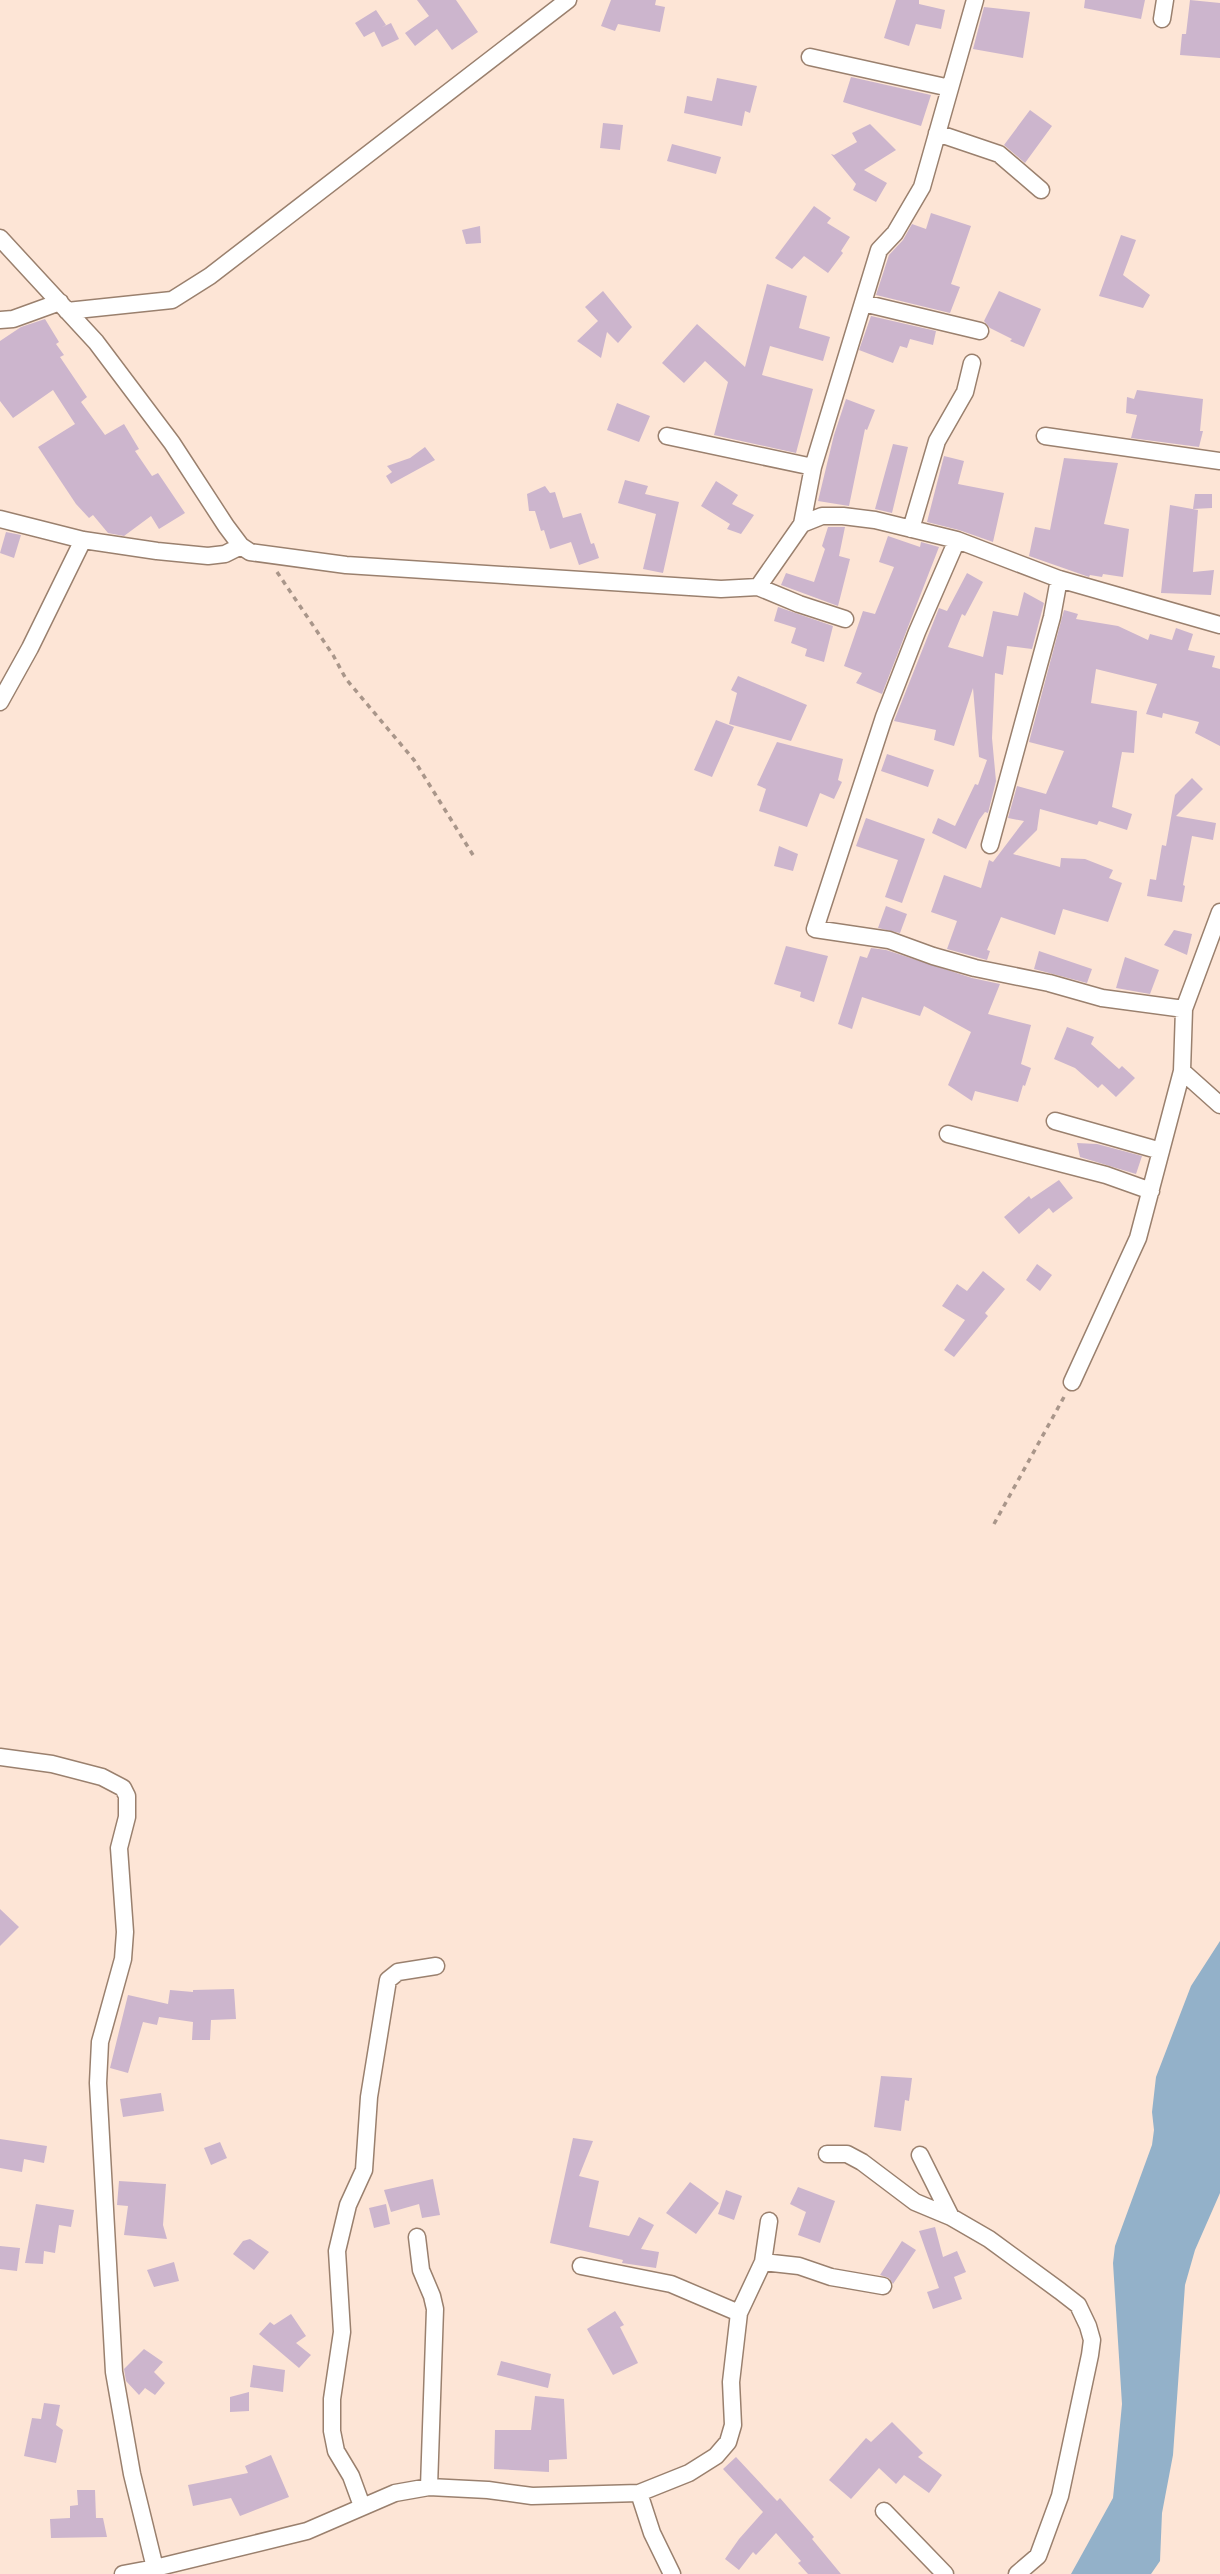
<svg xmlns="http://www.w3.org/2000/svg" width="1220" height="2574" font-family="Rubik,sans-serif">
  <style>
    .water { fill: #93b1c9 }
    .building { fill: #ccb5cd }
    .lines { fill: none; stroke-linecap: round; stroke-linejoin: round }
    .street-casing { stroke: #9a806e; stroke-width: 19 }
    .path { stroke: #a9968a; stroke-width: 3.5; stroke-dasharray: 5 5; stroke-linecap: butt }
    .street { stroke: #fff; stroke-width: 16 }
  </style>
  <rect width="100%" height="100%" fill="#fde5d6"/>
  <path class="water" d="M1220,1941V2193L1195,2250L1185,2285L1173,2455L1162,2513L1160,2561L1151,2574H1071L1113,2498L1122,2404L1113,2263L1115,2246L1152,2145L1154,2130L1152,2112L1156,2077L1191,1986Z"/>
  <path class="building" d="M417,0H456L478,32L452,50L437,29L415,46L405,33L429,16Z
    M611,0H656L655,5L665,7L660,32L618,24L615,31L601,26Z
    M896,0H919V4L945,10L941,29L916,24L909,46L884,38Z
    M1085,0H1145L1141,19L1084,8Z
    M1190,0L1220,3V58L1180,55L1182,34H1186Z
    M984,7L1030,12L1023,58L973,49Z
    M376,10L386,25L364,37L355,23Z
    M391,23L399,39L382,47L374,31Z
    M851,77L931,95L921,126L843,102Z
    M717,78L757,86L750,113L745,111L742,126L684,113L687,96L712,101Z
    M1030,110L1052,126L1025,163L1004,145Z
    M603,123L623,125L620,150L600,148Z
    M870,124L896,150L864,170L887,183L876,202L853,190L856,184L831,154L834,155L857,142L852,133Z
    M672,144L721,157L716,174L667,161Z
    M814,206L831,218L827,223L850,237L841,251L843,253L828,273L804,256L792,269L775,258Z
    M931,213L971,226L951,284L960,287L950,313L876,295L889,255L903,240L912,224L926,229Z
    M480,226L481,243L466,244L462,230Z
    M1121,235L1136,240L1123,275L1150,295L1143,308L1099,296Z
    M767,284L807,296L799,328L830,337L823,361L770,346L762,375L813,389L796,453L714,435L728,382L705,361L684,383L662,363L697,324L745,367Z
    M603,291L632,327L618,343L607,332L601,358L577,341L598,321L585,307Z
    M999,291L1041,309L1024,347L1010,341L1012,339L990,328L984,321Z
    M871,316L936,331L933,345L910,339L907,348L900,346L893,363L859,350Z
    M45,319L59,342L56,344L64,355L60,357L87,397L81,402L105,435L124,424L139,449L135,451L152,476L158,473L185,513L159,529L151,516L124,536L108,533L93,515L89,518L76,504L38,447L75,424L53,390L13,418L0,401V341L21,327Z
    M1137,390L1203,399L1200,431H1203L1199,447L1131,438L1137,415L1126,413L1127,397L1134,399Z
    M846,399L875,410L867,430L865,429L849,506L818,501L834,435Z
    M617,403L650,416L639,442L607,430Z
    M893,444L908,447L892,513L875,509Z
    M425,447L435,460L391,484L386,476L392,472L387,466L410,458Z
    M944,456L964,461L958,484L1004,493L993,542L959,530L927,522Z
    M1064,458L1118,463L1104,524L1129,529L1123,577L1103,574L1102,577L1090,575L1089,577L1029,556L1035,527L1050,530Z
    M625,480L648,486L645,494L679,502L663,573L643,569L656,514L618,503Z
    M716,481L738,495L732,504L754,515L741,534L727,529L730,524L701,506Z
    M545,486L550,493L555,492L563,518L581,513L591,544L594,543L599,558L579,565L571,542L550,549L544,530L541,531L535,511H529L527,494Z
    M1195,494H1212V508L1193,509Z
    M1170,505L1198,510L1193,572L1214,570L1211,595L1161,593Z
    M828,527H845L839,556L850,559L838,606L781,585L786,573L814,582L825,549L822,546Z
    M6,532L21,535L14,558L0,553Z
    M888,536L920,547L921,542L939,547L882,694L856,683L862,673L844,666L863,611L875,614L894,567L879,562Z
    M967,573L983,582L965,616L962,614L948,647L983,657L993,611L1018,616L1024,592L1044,603L1032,649L1007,646L1003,675L995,673L992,738L996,781L988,813L985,812L979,820L966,849L932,833L938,818L955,826L975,784L978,785L987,760L979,757L973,688L954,746L934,740L936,730L894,721L939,608L947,611Z
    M778,607L833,626L824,662L805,656L807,649L791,643L796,628L774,621Z
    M1064,610L1078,614L1076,619L1118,626L1148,640L1150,634L1172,640L1176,628L1193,634L1188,650L1215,656L1212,667L1220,669V746L1195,733L1199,722L1163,713L1162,718L1146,714L1157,684L1096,669L1091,703L1137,711L1134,753L1122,752L1112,807L1132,814L1127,830L1099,821L1097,825L1040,809L1037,830L1013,854L1060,867L1061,858L1085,859L1113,870L1109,878L1122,883L1108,922L1063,909L1055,935L1001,917L987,950L990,951L987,960L947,949L957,921L931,912L944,875L981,888L989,860L993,862L1024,821L1008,818L1017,786L1046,794L1064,751L1029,742Z
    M738,676L807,705L791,741L729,724L737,693L731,690Z
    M716,720L734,727L712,777L694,770Z
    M777,742L843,759L838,780L842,782L834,799L820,793L807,827L759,811L766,789L757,785Z
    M887,754L934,770L928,787L881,771Z
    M1192,778L1203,789L1176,816L1216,823L1213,840L1192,836L1183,885L1185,886L1182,902L1147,896L1150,879L1156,880L1162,845L1166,846L1175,795Z
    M866,818L925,839L902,903L885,897L898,860L856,846Z
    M779,846L798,854L793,871L774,866Z
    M886,906L907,914L900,933L878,928Z
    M1174,930L1192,934L1187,955L1164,945Z
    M786,946L828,956L814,1002L800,997L801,992L774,984Z
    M871,948L886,950L972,978L1000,984L988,1014L1031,1025L1021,1064L1031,1068L1025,1086L1023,1085L1018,1102L975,1091L972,1101L948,1085L971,1032L924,1006L920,1016L862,997L852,1029L838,1024L860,956L867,958Z
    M1039,951L1092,969L1087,983L1034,969Z
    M1125,957L1159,970L1150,994L1116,988Z
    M1067,1027L1094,1037L1091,1044L1119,1069L1122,1066L1135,1078L1116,1097L1102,1084L1098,1088L1075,1068L1054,1059Z
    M1077,1143L1097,1144L1142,1156L1136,1174L1080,1157Z
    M1059,1180L1073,1198L1053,1213L1049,1208L1019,1234L1004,1217L1029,1196L1031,1199Z
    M1037,1264L1052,1275L1040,1291L1026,1280Z
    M983,1271L1005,1289L985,1313L988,1316L954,1357L944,1350L965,1320L942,1306L957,1284L967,1291Z
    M0,1909L19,1927L0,1946Z
    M234,1989L236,2019L211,2020L210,2040H192L193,2022L159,2017L157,2025L143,2022L128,2073L110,2068L128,1995L168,2004L170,1990L193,1992V1990Z
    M881,2076L912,2078L909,2101L905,2100L901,2131L874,2127Z
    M161,2093L164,2111L123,2117L120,2099Z
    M573,2138L593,2141L579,2176L599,2181L589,2227L629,2236L639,2217L654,2225L641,2249L659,2252L656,2268L622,2263L623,2260L550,2243Z
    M0,2139L47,2146L44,2163L24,2159L22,2172L0,2168Z
    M220,2142L227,2158L211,2165L204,2148Z
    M433,2179L440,2215L422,2218L419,2204L391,2212L384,2190Z
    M119,2181L166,2184L163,2225L167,2239L124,2235L128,2206L117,2205Z
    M690,2182L719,2203L696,2234L666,2213Z
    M798,2187L835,2201L820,2243L798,2235L806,2212L790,2204Z
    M726,2190L742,2196L734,2220L718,2214Z
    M36,2204L74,2210L71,2227L59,2225L55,2253L44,2251L43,2264L25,2263Z
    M386,2204L390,2224L374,2228L369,2208Z
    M935,2227L943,2257L957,2251L966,2272L954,2277L962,2299L933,2309L927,2292L939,2288L919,2231Z
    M250,2239L269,2252L254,2270L233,2254L243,2241Z
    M902,2241L916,2250L893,2284L889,2278L880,2275Z
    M0,2246L20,2248L17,2271L0,2269Z
    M174,2262L179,2281L154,2287L147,2270Z
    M615,2311L624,2325L620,2327L638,2363L613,2375L587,2329Z
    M291,2314L306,2336L296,2343L311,2355L299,2368L259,2334L270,2322L274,2325Z
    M144,2349L163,2362L154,2372L165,2383L155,2395L145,2388L139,2395L126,2381L124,2369Z
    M501,2361L551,2374L548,2388L497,2375Z
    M253,2365L285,2370L283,2392L250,2387Z
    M249,2392V2411L230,2412V2397Z
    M535,2396L564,2399L567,2459L549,2460V2472L494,2469L495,2430H531Z
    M44,2403L60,2405L56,2425L63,2430L56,2463L24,2456L32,2418L41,2419Z
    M892,2422L923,2453L918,2457L942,2475L929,2493L904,2475L896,2484L879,2468L851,2499L829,2480L866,2438L871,2442Z
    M271,2455L289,2497L240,2516L231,2498L193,2506L188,2485L248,2473L245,2466Z
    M736,2457L777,2501L780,2498L814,2537L812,2539L841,2574H808L798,2563L801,2561L776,2533L756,2555L753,2552L739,2570L725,2559L739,2539L763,2512L723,2469Z
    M77,2490H95L96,2518H103L107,2537L51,2538L50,2519L70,2518V2506L78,2505Z"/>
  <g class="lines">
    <g class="street-casing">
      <path id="street" d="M1162,19L1165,0
        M810,57L950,88
        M937,133L999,154L1041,190
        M0,238L96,342L172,443L226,526L241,546L250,552L346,565L721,589L758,587L802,524L822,516H843L875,520L957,540L1059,579L1220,625
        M863,303L980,331
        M67,311L172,300L210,276L568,0
        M0,320L13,319L60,302
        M667,436L813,467
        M1045,436L1220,461
        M0,519L83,540L157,551L208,556L225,554L241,546
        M802,524L813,467L879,250L895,233L922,187L975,0
        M911,529L937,441L965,392L972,363
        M957,540L917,632L884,717L815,929L889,940L933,956L975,968L1049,983L1102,998L1184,1009
        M758,587L799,604L845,619
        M0,702L30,648L83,540
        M990,845L1052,617L1059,579
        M1182,1071L1220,1105
        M1055,1121L1161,1151
        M948,1134L1106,1175L1151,1191
        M1072,1382L1138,1238L1182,1071L1184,1009L1220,912
        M0,1757L52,1764L102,1777L123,1788L127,1796V1817L119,1848L125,1932L123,1959L100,2042L98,2083L114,2372L132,2474L155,2568
        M827,2154H847L862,2162L915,2202L951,2217L989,2239L1060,2291L1078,2305L1088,2326L1092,2340L1090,2355L1060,2496L1038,2556L1017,2574
        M920,2155L951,2217
        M417,2237L421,2270L432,2296L435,2309L429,2487
        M763,2262L799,2266L831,2277L883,2286
        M581,2266L671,2284L739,2313
        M639,2493L652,2533L672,2574
        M362,2506L351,2476L336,2451L332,2431V2399L342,2332L337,2251L348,2205L364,2170L369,2097L388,1980L398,1972L436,1966
        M884,2511L945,2574
        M123,2574L155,2568L307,2531L395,2493L429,2487L488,2490L532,2496L639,2493L689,2473L716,2456L728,2442L733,2425L731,2382L739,2313L763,2262L769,2221"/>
    </g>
    <path class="path" d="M277,572L333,655L346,679L414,760L473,855
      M994,1524L1064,1397"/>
    <use href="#street" class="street"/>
  </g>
</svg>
